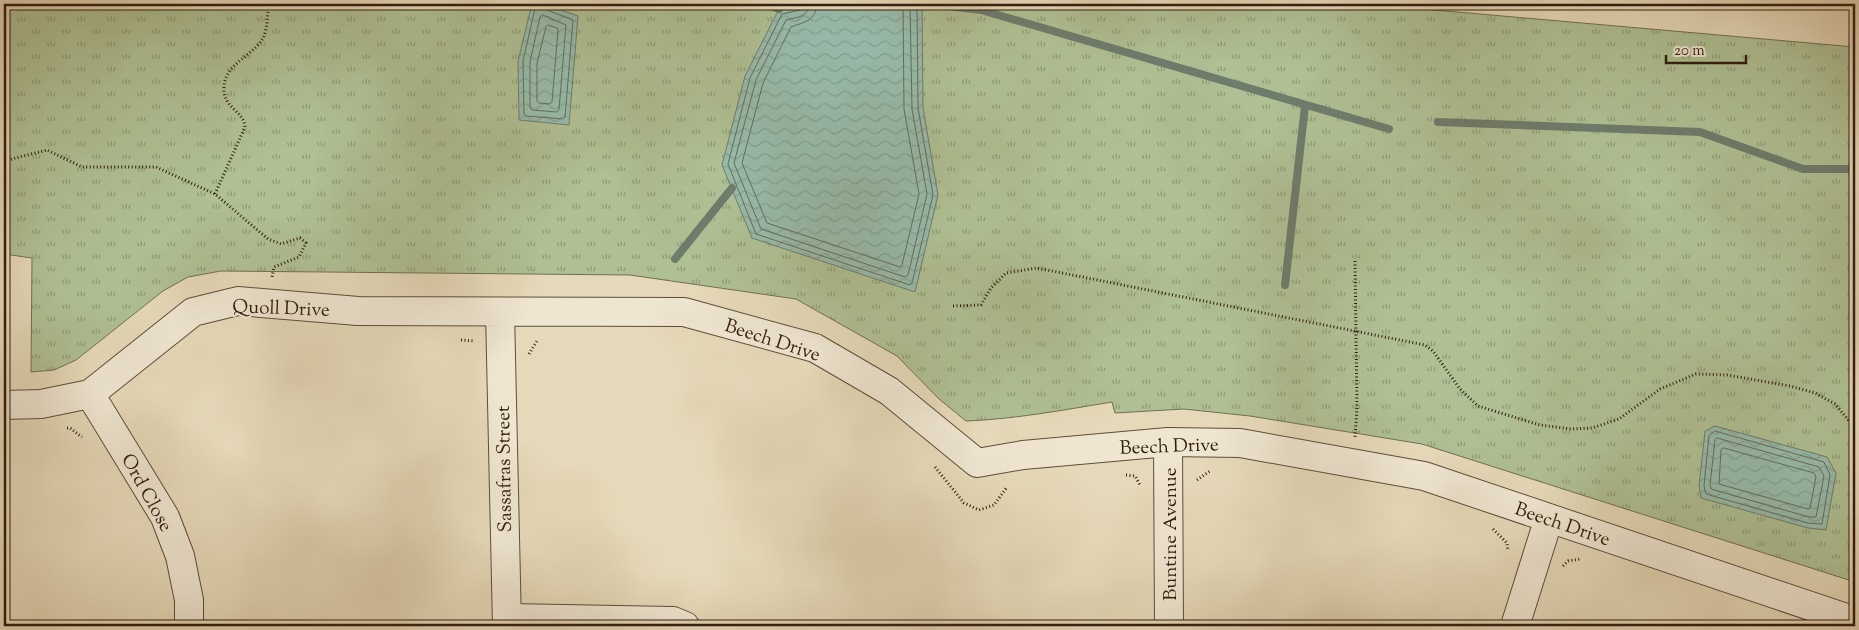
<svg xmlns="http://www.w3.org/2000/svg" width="1859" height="630" font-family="'Sorts Mill Goudy',serif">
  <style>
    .grass { fill: url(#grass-tufts); stroke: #706f51 }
    .water { fill: url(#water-waves); stroke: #6e7c6c }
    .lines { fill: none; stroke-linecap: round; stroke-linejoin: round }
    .shore { stroke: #646c5c; stroke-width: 1 }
    .stream { stroke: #6e7c6c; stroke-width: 8 }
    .street-casing { stroke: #5e4d39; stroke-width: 30 }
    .path { stroke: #311e0e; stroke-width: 3; stroke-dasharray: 1 2.5; stroke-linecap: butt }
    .street { stroke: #efe6d2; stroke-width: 28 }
    .labels { text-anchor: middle; stroke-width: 4; stroke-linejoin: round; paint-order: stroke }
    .street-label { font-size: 19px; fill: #311e0e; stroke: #efe6d2 }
  </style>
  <defs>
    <pattern id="grass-tufts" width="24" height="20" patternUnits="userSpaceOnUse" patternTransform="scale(1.25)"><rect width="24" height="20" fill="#afc094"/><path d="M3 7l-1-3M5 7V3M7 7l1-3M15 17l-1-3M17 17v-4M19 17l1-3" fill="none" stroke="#8f9b77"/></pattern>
    <pattern id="water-waves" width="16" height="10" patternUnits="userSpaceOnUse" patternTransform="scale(1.25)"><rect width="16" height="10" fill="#97bbaa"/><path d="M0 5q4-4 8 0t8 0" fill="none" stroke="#83a091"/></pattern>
  </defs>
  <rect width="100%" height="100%" fill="#e6d9b9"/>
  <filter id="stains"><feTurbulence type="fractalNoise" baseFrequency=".004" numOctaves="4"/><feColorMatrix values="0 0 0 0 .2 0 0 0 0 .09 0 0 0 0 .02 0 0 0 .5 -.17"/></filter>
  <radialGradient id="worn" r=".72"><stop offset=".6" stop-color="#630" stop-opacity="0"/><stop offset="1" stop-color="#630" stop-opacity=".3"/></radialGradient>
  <path class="grass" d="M4,4H1366L1855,47V582L1422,444L1250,416L1184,409L1115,413L1112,402C1063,410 1016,419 966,421L939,399L897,356L796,299L630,275L221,271L188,277L163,291L76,360L54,370L31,372L32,258L4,254Z"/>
  <path class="water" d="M532,4H543L578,16L569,125L519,120L518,61Z
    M813,4H922L923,108L938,195L915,292L752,238L722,165L745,76L779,9Z
    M1715,426L1827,457L1836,473L1826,530L1808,528L1701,498L1699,486L1705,431Z"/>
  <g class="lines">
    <path class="shore" d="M536,4L523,61L524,114L526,116L563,119L565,117L573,20L547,10L544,4
      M803,4L800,10L782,14L750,78L728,164L756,234L910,285L912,283L933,195L918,108L917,4
      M809,4C808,18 797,17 786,20L756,80L734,163L761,229L905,277L908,275L927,194L912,109L910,4
      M817,4C816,21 804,22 791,27L763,83L742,163L767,223L900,267L902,265L919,194L904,109L903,4
      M543,15L566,25L559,110L557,112L532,110L530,108V62L540,17Z
      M548,25L557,28L558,30L552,102L550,104L539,103L537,101V63L546,27Z
      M1715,431L1824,462L1830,475L1822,524L1808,523L1706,494L1704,486L1709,436Z
      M1717,438L1819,467L1824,476L1816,517H1809L1711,489L1710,485L1715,440Z
      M1724,448L1814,473L1816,477L1810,508L1808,509L1719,484L1721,450Z"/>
    <path class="stream" d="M766,4L779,9
      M933,4L981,10L1389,129
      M1438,122L1700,132L1803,169H1855
      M675,259L732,188
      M1285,285L1305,106"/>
    <g class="street-casing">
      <path id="street" d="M500,312L507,626
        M90,394L165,517L180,556L189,600V626
        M4,405L41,404L90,394L193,312L238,301L358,311L684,312L815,348L889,391L977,463L1023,455L1168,442L1240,443L1424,476L1855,621
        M1168,442L1169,626
        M507,618L673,621L685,626
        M1515,626L1549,518"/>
    </g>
    <path class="path" d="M4,161L47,150L82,167H156L215,194L268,239L281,244L300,238L306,243L299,257L274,267L272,277
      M215,194L245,127C244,111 223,108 224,88C224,64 253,56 263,38C268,28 267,15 269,4
      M1355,261L1357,408L1355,437
      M953,306L981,305L991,288L1006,273L1037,268L1425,345L1433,351L1460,389L1478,406L1540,425L1571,429L1592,428L1619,419L1660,389L1696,374L1727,375L1790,386L1815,393L1835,404L1855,428
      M461,340L475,341
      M529,354L537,341
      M67,428H70L82,437
      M935,467L964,503L979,510L994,505L1007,487
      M1126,475L1135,476L1140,485
      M1197,480L1210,471
      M1493,529L1507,543L1508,551
      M1563,566L1568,561L1580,559"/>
    <use href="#street" class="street"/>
  </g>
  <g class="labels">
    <g class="street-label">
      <text transform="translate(281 307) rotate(2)" y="7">Quoll Drive</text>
      <text transform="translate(773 339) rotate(18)" y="7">Beech Drive</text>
      <text transform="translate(1169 445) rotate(-2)" y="7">Beech Drive</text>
      <text transform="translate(503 469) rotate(-91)" y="7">Sassafras Street</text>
      <text transform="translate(148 492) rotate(61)" y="7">Ord Close</text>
      <text transform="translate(1563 523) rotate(19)" y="7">Beech Drive</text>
      <text transform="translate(1169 534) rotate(-90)" y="7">Buntine Avenue</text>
    </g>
  </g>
  <rect width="1859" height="630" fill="none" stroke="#e6d9b9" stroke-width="20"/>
  <rect x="5" y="5" width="1849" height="620" fill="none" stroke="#311e0e" stroke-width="2.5"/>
  <rect x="10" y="10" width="1839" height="610" fill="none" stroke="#311e0e"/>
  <path d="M1666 55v8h80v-8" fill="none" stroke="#311e0e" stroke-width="2.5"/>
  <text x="1674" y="55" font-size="15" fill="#311e0e" stroke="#efe6d2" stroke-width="4" paint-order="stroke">20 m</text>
  <rect width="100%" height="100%" filter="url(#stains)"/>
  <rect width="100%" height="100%" fill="url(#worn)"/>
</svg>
